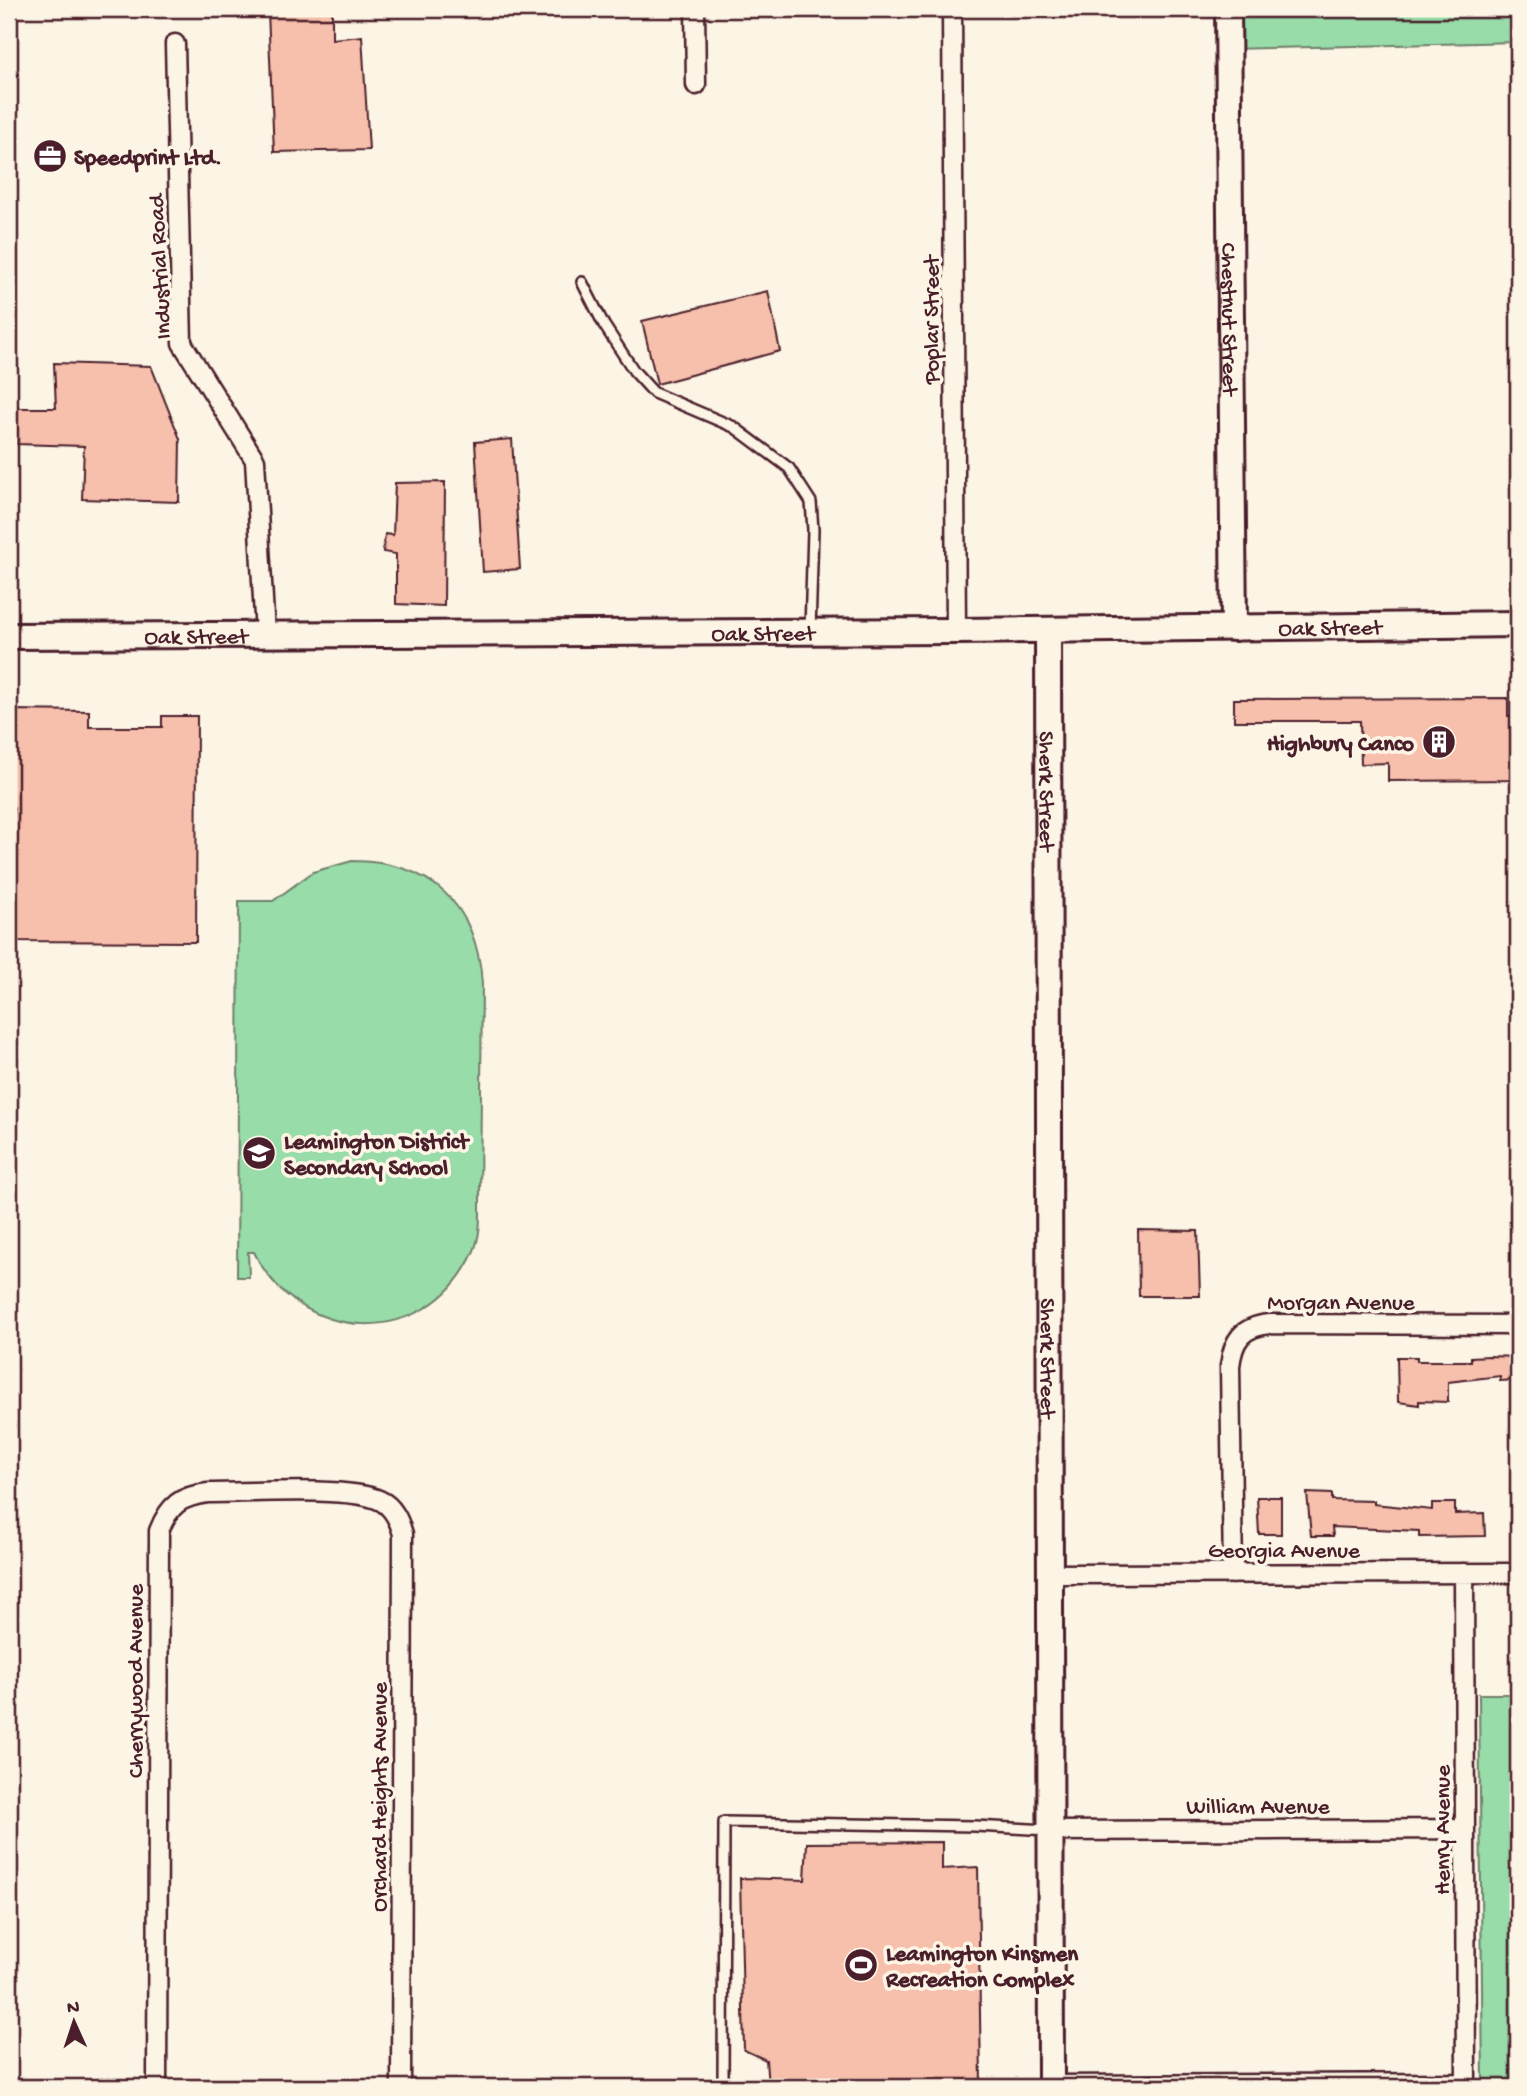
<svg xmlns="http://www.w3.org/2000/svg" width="1527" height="2096" font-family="'Gochi Hand',sans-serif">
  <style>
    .green { fill: #97dca9; stroke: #707e6a; stroke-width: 2 }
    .building { fill: #f7c0ac; stroke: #4a1f2b; stroke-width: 2 }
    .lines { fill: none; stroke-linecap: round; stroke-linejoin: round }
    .lane-casing { stroke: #4a1f2b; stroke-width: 14 }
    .street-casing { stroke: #4a1f2b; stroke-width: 23 }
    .secondary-casing { stroke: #4a1f2b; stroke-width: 30 }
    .lane { stroke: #fcf5e5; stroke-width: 9 }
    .street { stroke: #fcf5e5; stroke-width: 18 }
    .secondary { stroke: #fcf5e5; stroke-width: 24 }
    .labels { text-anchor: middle; stroke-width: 7; stroke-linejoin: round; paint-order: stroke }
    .poi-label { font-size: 23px; font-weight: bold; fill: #4a1f2b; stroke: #fcf5e5; text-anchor: start }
    .street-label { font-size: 23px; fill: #4a1f2b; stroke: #fcf5e5 }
  </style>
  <rect width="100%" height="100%" fill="#fcf5e5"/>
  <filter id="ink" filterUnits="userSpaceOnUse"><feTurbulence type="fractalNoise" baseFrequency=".0143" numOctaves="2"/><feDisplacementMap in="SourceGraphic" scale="14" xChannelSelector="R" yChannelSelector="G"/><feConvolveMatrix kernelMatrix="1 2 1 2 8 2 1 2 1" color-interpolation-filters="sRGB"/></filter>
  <g filter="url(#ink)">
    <path class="green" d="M1228,9H1518V42L1229,49Z
      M352,861C430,861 477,904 482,983L480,1200C480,1218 481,1236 473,1253C428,1351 299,1345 254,1252H248L249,1277H237L239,901H273L313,872Z
      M1479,1694H1518V2087H1483Z"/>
    <path class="building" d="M295,9H332V39L362,36L369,150L274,152L268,11Z
      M768,291L780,351L657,384L642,321Z
      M54,363L151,366L180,439L179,502L82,499L84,446L16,444V408H56Z
      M512,439L520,569L483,572L475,442Z
      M445,482L444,606L396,604V554L383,552L385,534L393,535L395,483Z
      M1508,698V716H1518V780L1388,781V763L1361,764L1360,721H1234V699Z
      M9,710L89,711V727H162V716H197L196,942L9,941V864H14V808H9Z
      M1138,1230L1198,1231L1200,1296H1139Z
      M1489,1356L1518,1357V1380L1500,1381V1376L1448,1382V1402L1419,1401V1405L1398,1402L1397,1357H1417V1361H1471V1357Z
      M1307,1493L1332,1494V1500L1374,1501V1504L1432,1510V1503H1455V1514L1484,1513L1485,1536L1419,1537V1531L1332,1527L1333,1536H1311Z
      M1257,1497H1281V1534H1259Z
      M942,1842V1869L978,1867L981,2087H768L766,2060L744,2050L740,1878L805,1880L807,1843Z"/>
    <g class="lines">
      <g class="lane-casing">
        <path id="lane" d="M582,282L604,325L634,371L654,393L734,427L789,468L811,502L813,530L810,631
          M723,2087L724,1822L975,1826L1048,1830"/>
      </g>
      <g class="street-casing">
        <path id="street" d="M695,9L696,85
          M952,9L956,631
          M175,44L182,343L255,460L265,634
          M1464,1573L1466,2087
          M1050,1574L1518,1573
          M1233,1574L1230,1366C1233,1340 1242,1327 1269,1324L1518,1325
          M1051,1831L1465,1829
          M1051,2085L1466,2083
          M157,2087L159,1531C169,1505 181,1496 208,1493C247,1493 348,1486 379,1500C393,1506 399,1520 403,1534L401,2087"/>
      </g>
      <g class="secondary-casing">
        <g id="secondary">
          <path id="s1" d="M1228,9L1234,628"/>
          <path id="s2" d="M1048,630L1051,2087"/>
          <path id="s3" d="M9,636L956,631L1518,624"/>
        </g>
      </g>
      <use href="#lane" class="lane"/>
      <use href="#street" class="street"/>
      <use href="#secondary" class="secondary"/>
    </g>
  </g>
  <defs>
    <g id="office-disc" transform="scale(1.75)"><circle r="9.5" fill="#4a1f2b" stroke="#fcf5e5"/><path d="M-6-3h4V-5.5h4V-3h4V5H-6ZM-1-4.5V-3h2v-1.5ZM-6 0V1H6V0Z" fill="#fff"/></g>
    <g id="building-disc" transform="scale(1.75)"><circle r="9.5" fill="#4a1f2b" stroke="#fcf5e5"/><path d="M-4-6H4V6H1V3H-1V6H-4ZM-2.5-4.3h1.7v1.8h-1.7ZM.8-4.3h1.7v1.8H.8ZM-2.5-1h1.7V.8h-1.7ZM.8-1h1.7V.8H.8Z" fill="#fff"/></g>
    <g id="school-disc" transform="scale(1.75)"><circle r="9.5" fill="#4a1f2b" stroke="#fcf5e5"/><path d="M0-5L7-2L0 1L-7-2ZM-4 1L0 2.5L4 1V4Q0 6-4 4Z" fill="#fff"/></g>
    <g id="stadium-disc" transform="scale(1.75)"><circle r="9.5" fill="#4a1f2b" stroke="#fcf5e5"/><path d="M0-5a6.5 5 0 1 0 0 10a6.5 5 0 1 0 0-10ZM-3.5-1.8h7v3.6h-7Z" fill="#fff"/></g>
  </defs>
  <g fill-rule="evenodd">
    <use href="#office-disc" x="50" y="156"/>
    <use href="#building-disc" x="1439" y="742"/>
    <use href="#school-disc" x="259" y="1153"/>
    <use href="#stadium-disc" x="861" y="1965"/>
  </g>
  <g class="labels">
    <g class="poi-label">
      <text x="74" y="164">Speedprint Ltd.</text>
      <text x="1414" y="750" text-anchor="end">Highbury Canco</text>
      <text x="284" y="1148">Leamington District<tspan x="284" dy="26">Secondary School</tspan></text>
      <text x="886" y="1960">Leamington Kinsmen<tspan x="886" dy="26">Recreation Complex</tspan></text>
    </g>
    <g class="street-label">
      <text transform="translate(158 267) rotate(-93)" y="8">Industrial Road</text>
      <text dy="8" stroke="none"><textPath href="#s1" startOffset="310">Chestnut Street</textPath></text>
      <text transform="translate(930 320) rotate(-90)" y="8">Poplar Street</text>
      <text dy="8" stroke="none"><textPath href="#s3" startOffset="1321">Oak Street</textPath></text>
      <text dy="8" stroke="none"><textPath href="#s3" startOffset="754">Oak Street</textPath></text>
      <text dy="8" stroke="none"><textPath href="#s3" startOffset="187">Oak Street</textPath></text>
      <text dy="8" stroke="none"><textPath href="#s2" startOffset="161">Sherk Street</textPath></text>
      <text x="1341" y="1309">Morgan Avenue</text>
      <text dy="8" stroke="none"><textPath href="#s2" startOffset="728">Sherk Street</textPath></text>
      <text x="1284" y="1557">Georgia Avenue</text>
      <text transform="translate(134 1681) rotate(-90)" y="8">Cherrywood Avenue</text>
      <text transform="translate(378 1797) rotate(-90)" y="8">Orchard Heights Avenue</text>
      <text x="1258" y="1813">William Avenue</text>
      <text transform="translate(1441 1830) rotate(-90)" y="8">Henry Avenue</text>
    </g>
  </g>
  <rect width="1527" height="2096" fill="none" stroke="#fcf5e5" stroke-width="35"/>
  <rect x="18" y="18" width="1492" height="2061" fill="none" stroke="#4a1f2b" stroke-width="2.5" filter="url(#ink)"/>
  <g transform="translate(74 2022) rotate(357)" stroke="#fcf5e5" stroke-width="5" paint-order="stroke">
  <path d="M0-5L12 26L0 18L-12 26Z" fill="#4a1f2b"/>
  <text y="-10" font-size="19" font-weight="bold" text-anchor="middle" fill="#4a1f2b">N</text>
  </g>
</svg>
